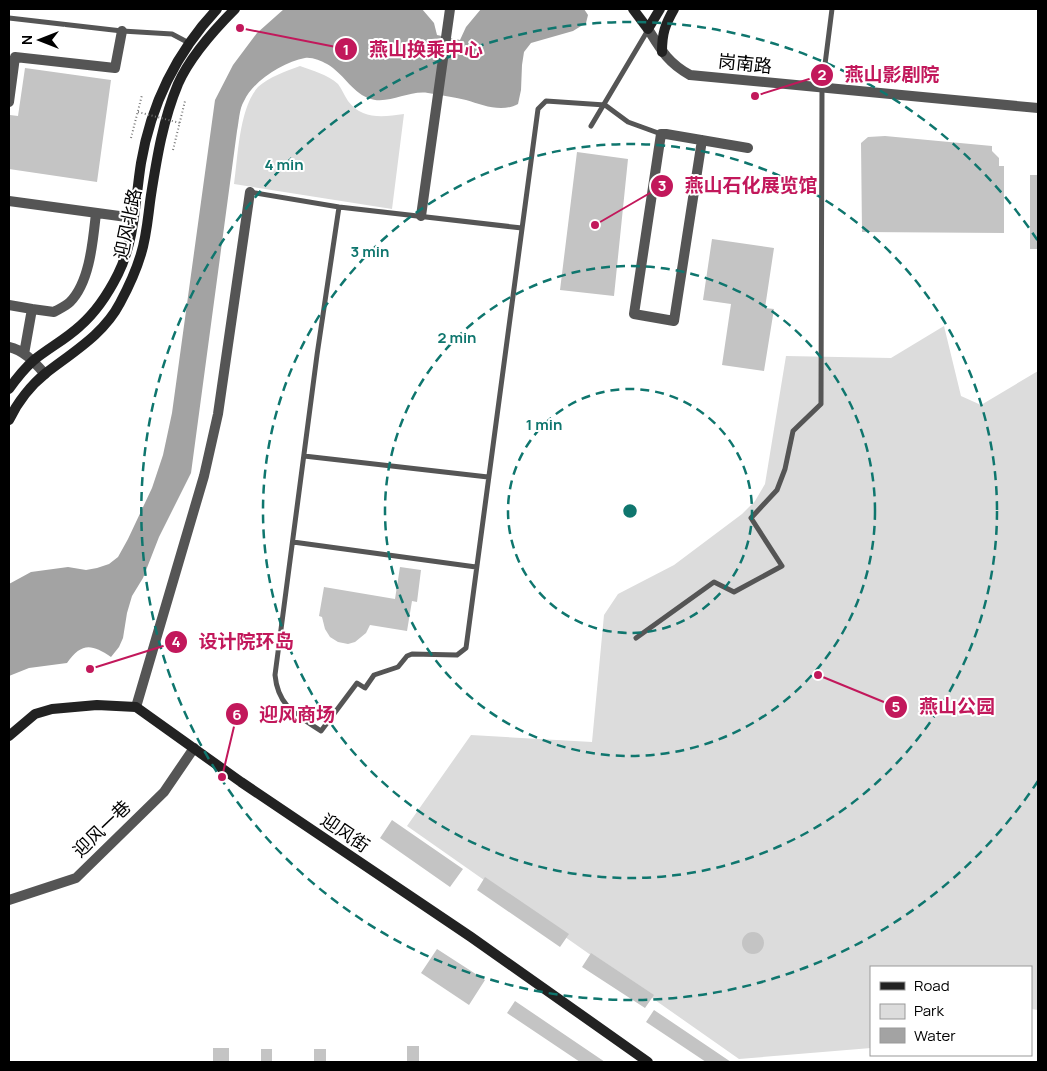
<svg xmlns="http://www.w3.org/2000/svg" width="1047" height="1071" font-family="Manrope,'Noto Sans SC',sans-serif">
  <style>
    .green { fill: #dcdcdc }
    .water { fill: #a3a3a3 }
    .building { fill: #c4c4c4 }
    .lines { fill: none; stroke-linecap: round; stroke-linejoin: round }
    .path { stroke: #777; stroke-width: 2; stroke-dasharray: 1 2.5; stroke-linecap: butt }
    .lane { stroke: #555; stroke-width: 5 }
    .street { stroke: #555; stroke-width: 10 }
    .secondary { stroke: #222; stroke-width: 10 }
    .path-bridge { stroke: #777; stroke-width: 2; stroke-dasharray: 1 2.5; stroke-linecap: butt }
    .ring { fill: none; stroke: #0f766e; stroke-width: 2.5; stroke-dasharray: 9 6 }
    .labels { text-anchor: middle; stroke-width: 4; stroke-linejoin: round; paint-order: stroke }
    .street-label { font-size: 18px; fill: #000; stroke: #fff }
    .centre { fill: #0f766e; stroke: #fff; stroke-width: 2.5 }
    .ring-label { font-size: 15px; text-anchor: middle; font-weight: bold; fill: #0f766e; stroke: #fff; stroke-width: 4; stroke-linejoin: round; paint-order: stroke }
    .leader { fill: none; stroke: #c2185b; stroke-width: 2 }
    .callout-dot { fill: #c2185b; stroke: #fff; stroke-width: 2 }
    .mark-label { font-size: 15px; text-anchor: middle; font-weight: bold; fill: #fff }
    .callout-label { font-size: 19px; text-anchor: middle; font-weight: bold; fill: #c2185b; stroke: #fff; stroke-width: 4; stroke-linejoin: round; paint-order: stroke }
  </style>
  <rect width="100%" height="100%" fill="#fff"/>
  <path class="green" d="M300,66C313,71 327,74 338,84C342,89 344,95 348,101C362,120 383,117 404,114L392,209L234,184C238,157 239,108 258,87C269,77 286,71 300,66Z
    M944,326L961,396L981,405L1038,371V1010L1031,1009V967H871V1048L739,1059L407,826L471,735L592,742L604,615L618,594L674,565L742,514L755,501L765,484L786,356L891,358Z"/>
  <path class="water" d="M284,9H422L434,23L437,35L460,40L466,27L481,9H584L588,15L586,23L573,31L531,43L524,52L522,65L521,90L518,104C501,113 483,105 466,100C454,97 440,95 428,93C408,90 387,106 368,98C351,91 343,73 327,64C321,61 312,57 305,58C283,62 253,81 244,101C239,109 239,122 237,131L191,473L159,537L143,578L132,596L127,613L123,638L119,647L111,657C91,643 81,643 67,663L29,668L9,676V584L31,572L68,567L86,570L97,568L109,564L118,557L128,539L152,488L163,455L172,413L215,100L233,65L257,33Z"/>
  <path class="building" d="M25,68L111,80L97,182L9,169L10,115L18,116Z
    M885,136L992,146V151L999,158V166H1004V233L862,232L861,143L868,137Z
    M577,152L628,159L614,296L560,290Z
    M1030,175H1038V249H1030Z
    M712,239L774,248L765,308L774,309L764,371L722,365L731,304L703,300Z
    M400,567L421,570L417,602L412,601L407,631L370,625L366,633L355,642L348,644L338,642L330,637L325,629L322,617L319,616L324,587L395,599Z
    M392,820L463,869L450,887L380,838Z
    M485,877L569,934L560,947L477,890Z
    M742 943a11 11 0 1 1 22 0a11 11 0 1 1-22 0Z
    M437,949L485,980L469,1005L421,973Z
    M591,953L654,995L645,1008L582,967Z
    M515,1001L605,1062H580L507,1013Z
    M654,1010L731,1062H706L646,1022Z
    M407,1046H419V1062H407Z
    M213,1048H229V1062H213Z
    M261,1049H272V1062H261Z
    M314,1049H326V1062H314Z"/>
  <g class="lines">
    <path class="path" d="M131,138L142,95
      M173,150L185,101"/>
    <path class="lane" d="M9,18L122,31L172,34L189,43
      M591,126L648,30
      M250,192L339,207L522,228
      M339,207L317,355L275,675C278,707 297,715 321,731L357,683L365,688L374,675L398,667L407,656L412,654L457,655L466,648L538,109L546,101L605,105L628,122L661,134
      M304,456L488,477
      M293,542L476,567
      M636,638L714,582L734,592L782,566L751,518L777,490L785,469L793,431L821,404L822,88L832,9"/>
    <path class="street" d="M648,29C661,50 668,63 690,75L1038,108
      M9,102L15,57L115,68L122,31
      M702,140L674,321L634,314L661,134H666L748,148
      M9,201L134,218
      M421,216L450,9
      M9,305L32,309L24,354
      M32,309L54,312C59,309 66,306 70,302C90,282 93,240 96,213
      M9,347C24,350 35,363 45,374
      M136,707L204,476L218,414L250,192
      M9,900L76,878L164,792L194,748"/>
    <path class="secondary" d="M633,9L648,29
      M648,29L660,9
      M662,52C662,33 665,25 674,9
      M9,389C16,379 25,368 34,360C49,348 66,339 80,326C96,312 108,294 118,274C135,240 135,201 141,163C151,104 177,52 217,9
      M9,420C17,403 31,385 46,373C73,352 104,334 120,303C128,288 136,271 141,254C147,235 148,215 151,195C157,157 163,120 178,84C190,57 214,30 235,9
      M9,736L35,714L52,709L97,705L136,707L241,782L471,937L648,1062"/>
    <path class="path-bridge" d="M138,112L180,123"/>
  </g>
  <g class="ring">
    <circle cx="630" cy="511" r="122"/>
    <circle cx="630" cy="511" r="245"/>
    <circle cx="630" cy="511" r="367"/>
    <path d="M1038 781A489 489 0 1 1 1038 241"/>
  </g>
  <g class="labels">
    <g class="street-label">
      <text transform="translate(745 64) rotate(6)" y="6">岗南路</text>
      <text transform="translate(128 224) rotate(-78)" y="6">迎风北路</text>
      <text transform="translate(102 829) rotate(-44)" y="6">迎风一巷</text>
      <text transform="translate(345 833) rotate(34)" y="6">迎风街</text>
    </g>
  </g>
  <circle cx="630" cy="511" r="8" class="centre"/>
  <g class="ring-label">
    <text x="284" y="170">4 min</text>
    <text x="370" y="257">3 min</text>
    <text x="457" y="343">2 min</text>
    <text x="544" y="430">1 min</text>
  </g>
  <path class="leader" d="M240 28L346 49M755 96L822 75M595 225L662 186M90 669L176 642M818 675L896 707M222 777L237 714"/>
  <g class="callout-dot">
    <circle cx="240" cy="28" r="5"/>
    <circle cx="755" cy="96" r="5"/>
    <circle cx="595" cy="225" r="5"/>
    <circle cx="90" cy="669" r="5"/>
    <circle cx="818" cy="675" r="5"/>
    <circle cx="222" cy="777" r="5"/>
    <circle cx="346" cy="49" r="12"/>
    <circle cx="822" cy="75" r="12"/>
    <circle cx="662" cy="186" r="12"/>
    <circle cx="176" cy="642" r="12"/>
    <circle cx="896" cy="707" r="12"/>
    <circle cx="237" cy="714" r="12"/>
  </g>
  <g class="mark-label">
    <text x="346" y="55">1</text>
    <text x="822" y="80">2</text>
    <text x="662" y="191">3</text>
    <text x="176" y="647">4</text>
    <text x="896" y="712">5</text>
    <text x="237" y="720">6</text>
  </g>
  <g class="callout-label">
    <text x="426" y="56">燕山换乘中心</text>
    <text x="892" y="81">燕山影剧院</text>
    <text x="751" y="192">燕山石化展览馆</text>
    <text x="246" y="648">设计院环岛</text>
    <text x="957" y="713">燕山公园</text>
    <text x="297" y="721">迎风商场</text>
  </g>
  <rect width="1047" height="1071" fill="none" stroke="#000000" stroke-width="20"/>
  <rect x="870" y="966" width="162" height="90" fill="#ffffff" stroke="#999999"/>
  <rect x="880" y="982" width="25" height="8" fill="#222222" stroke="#999999"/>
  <text x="914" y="991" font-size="15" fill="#000000">Road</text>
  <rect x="880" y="1004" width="25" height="15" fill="#dcdcdc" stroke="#999999"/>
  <text x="914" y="1016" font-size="15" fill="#000000">Park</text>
  <rect x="880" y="1028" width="25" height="15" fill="#a3a3a3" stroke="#999999"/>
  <text x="914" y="1041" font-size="15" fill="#000000">Water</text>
  <g transform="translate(40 40) rotate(270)" stroke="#ffffff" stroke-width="4" paint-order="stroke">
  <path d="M0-4L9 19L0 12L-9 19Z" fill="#000000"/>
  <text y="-8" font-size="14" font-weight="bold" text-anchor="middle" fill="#000000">N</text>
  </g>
</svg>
